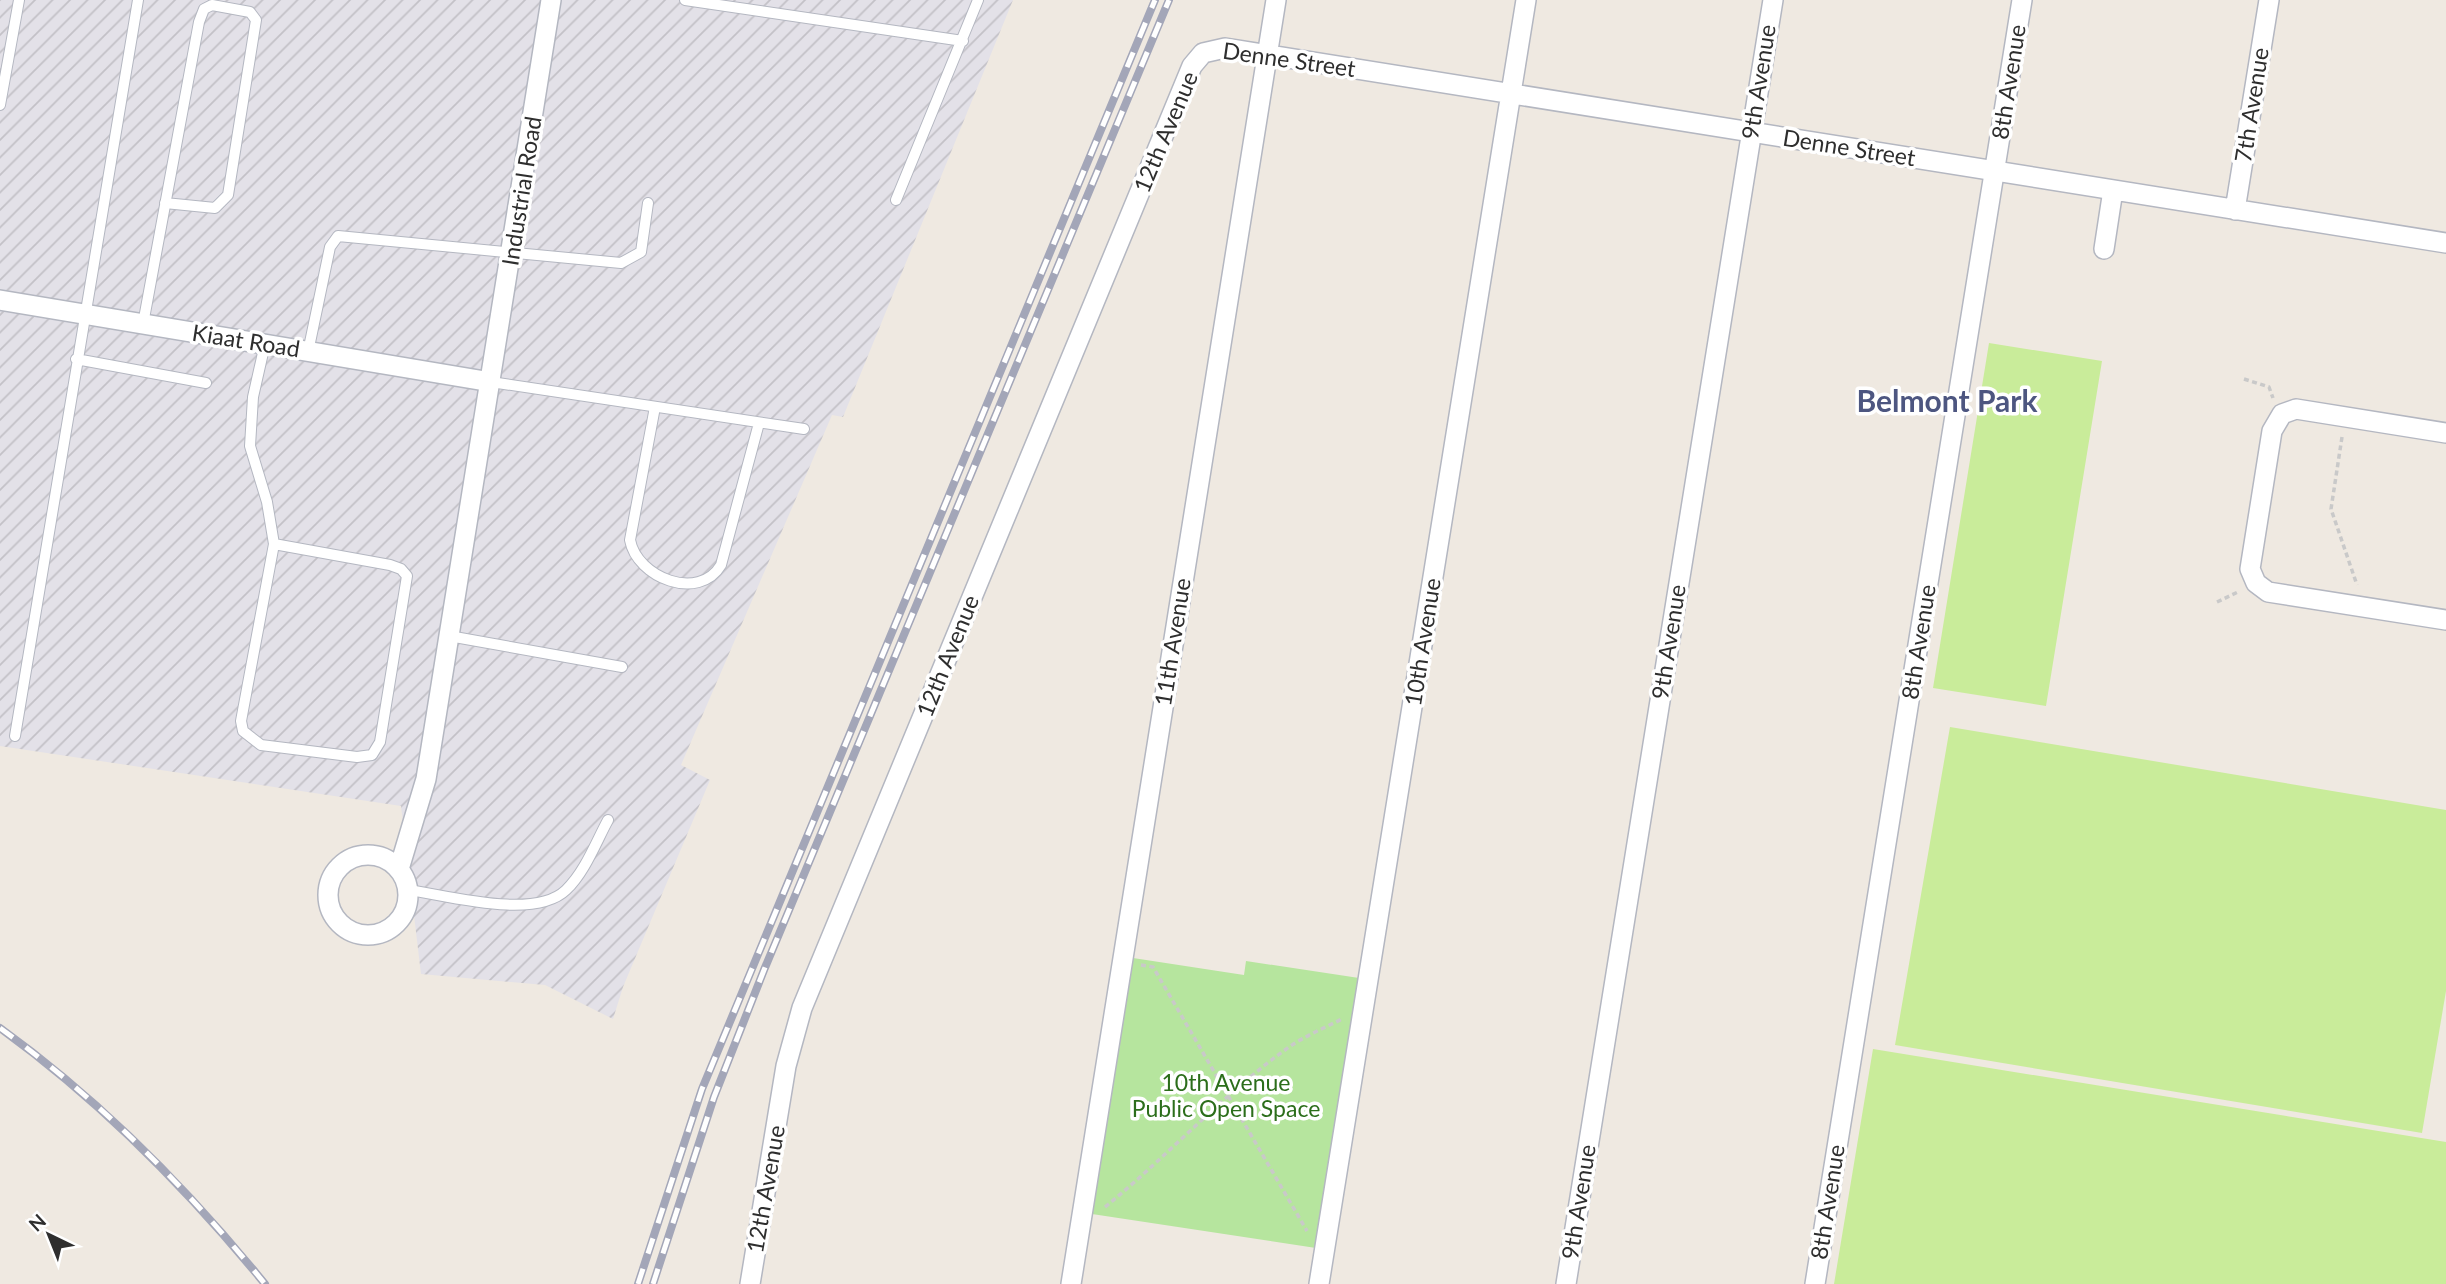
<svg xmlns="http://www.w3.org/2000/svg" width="2446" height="1284" font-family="Lato,sans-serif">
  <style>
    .industrial { fill: url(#industrial-furrows) }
    .grass { fill: #b6e59e }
    .pitch { fill: #c9ec9a }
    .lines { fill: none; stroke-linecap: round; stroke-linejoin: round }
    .service-casing { stroke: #b4b7c1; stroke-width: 12 }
    .minor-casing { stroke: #b4b7c1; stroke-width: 22 }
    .path { stroke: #c9c9c9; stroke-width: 3.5; stroke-dasharray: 5 3.5; stroke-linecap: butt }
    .service { stroke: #fff; stroke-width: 10 }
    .minor { stroke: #fff; stroke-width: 19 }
    .rail-casing { stroke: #a3a6b8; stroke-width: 8 }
    .rail { stroke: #fff; stroke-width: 5; stroke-dasharray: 16; stroke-linecap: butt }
    .labels { text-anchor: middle; stroke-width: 7; stroke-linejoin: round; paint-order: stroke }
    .street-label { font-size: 23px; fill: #2e2e2e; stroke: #fff }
    .park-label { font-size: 23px; fill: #2c6e1b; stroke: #fff }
    .district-label { font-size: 30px; font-weight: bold; fill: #4d5680; stroke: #fff }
  </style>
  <defs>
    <pattern id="industrial-furrows" width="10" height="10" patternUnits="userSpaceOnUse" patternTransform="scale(1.75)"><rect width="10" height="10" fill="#e3e1e8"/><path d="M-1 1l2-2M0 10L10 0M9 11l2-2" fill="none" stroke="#c3c1c7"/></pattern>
  </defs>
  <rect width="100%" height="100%" fill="#efe9e1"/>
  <path class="industrial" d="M0,0H1013L843,417L832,415L681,765L710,780L623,987L613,1019L545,985L421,974L401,806L0,746Z"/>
  <path class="grass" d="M1133,958L1244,975L1246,961L1359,978L1316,1248L1092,1214Z"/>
  <path class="pitch" d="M1989,343L2102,361L2046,706L1933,688Z
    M1950,727L2446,810V991L2422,1133L1895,1045Z
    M1873,1049L2446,1142V1284H1834Z"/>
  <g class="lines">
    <g class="service-casing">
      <path id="service" d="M685,0L963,41
        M0,105L19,0
        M896,200L978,0
        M143,324L199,22L204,9L212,5L250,12L256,20L228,195L215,208L165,203
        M265,344L253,397L250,446L267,502L274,544L241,721L243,731L261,745L357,757L372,755L380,742L407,576L401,569L390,565L274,544
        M308,352L330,247L338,236L621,263L641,252L648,203
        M76,359L206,383
        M491,382L804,429
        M655,407L630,540C637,578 699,602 721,565L759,423
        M449,636L622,667
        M15,736L138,0
        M409,890C449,896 535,920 566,890C585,872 596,842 608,820"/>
    </g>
    <g class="minor-casing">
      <path id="minor" d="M2235,210L2269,0
        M2104,249L2113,190
        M0,300L491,382
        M2446,433L2296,409L2282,414L2272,431L2250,569L2256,583L2268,592L2446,620
        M328 895a40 40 0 1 1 80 0a40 40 0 1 1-80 0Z
        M399,869L426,779L551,0
        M750,1284L786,1066L802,1008L1192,66L1203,53L1225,48L2446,243
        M1071,1284L1276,0
        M1319,1284L1526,0
        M1566,1284L1773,0
        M1815,1284L2022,0"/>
    </g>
    <path class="path" d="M2244,379L2269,387L2273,398
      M2342,437L2331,509L2357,585
      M2217,602L2238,592
      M1141,965L1153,967L1307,1231
      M1105,1207C1168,1156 1223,1094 1289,1047C1305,1036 1324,1028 1342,1019"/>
    <use href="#service" class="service"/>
    <use href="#minor" class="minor"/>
    <g class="rail-casing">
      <path id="rail" d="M0,1028C101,1101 186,1187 265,1284
        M638,1284L702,1089L1155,0
        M653,1284L714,1097L764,970L1169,0"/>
    </g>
    <use href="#rail" class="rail"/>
  </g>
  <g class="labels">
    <g class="street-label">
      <text transform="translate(1289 60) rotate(8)" y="8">Denne Street</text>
      <text transform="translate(1759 82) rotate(-81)" y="8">9th Avenue</text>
      <text transform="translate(2009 82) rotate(-81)" y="8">8th Avenue</text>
      <text transform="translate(2252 105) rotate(-81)" y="8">7th Avenue</text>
      <text transform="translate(1166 132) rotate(-67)" y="8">12th Avenue</text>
      <text transform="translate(1849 148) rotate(9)" y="8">Denne Street</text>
      <text transform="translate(522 191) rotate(-81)" y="8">Industrial Road</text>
      <text transform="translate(246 341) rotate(9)" y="8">Kiaat Road</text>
      <text transform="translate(1173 642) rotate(-81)" y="8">11th Avenue</text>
      <text transform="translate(1423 642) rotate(-81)" y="8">10th Avenue</text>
      <text transform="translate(1669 642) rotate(-81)" y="8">9th Avenue</text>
      <text transform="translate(1919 642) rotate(-81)" y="8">8th Avenue</text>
      <text transform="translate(948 656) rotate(-68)" y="8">12th Avenue</text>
      <text transform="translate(766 1189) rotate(-80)" y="8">12th Avenue</text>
      <text transform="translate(1579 1202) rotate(-81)" y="8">9th Avenue</text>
      <text transform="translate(1828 1202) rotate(-81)" y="8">8th Avenue</text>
    </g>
    <g class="park-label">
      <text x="1226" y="1091">10th Avenue<tspan x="1226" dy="26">Public Open Space</tspan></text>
    </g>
    <g class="district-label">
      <text x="1947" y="412">Belmont Park</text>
    </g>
  </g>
  <g transform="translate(49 1235) rotate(317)" stroke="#ffffff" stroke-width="5" paint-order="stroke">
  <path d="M0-5L12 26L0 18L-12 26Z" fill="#2e2e2e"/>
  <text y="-10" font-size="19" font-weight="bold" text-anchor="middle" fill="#2e2e2e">N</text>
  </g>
</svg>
